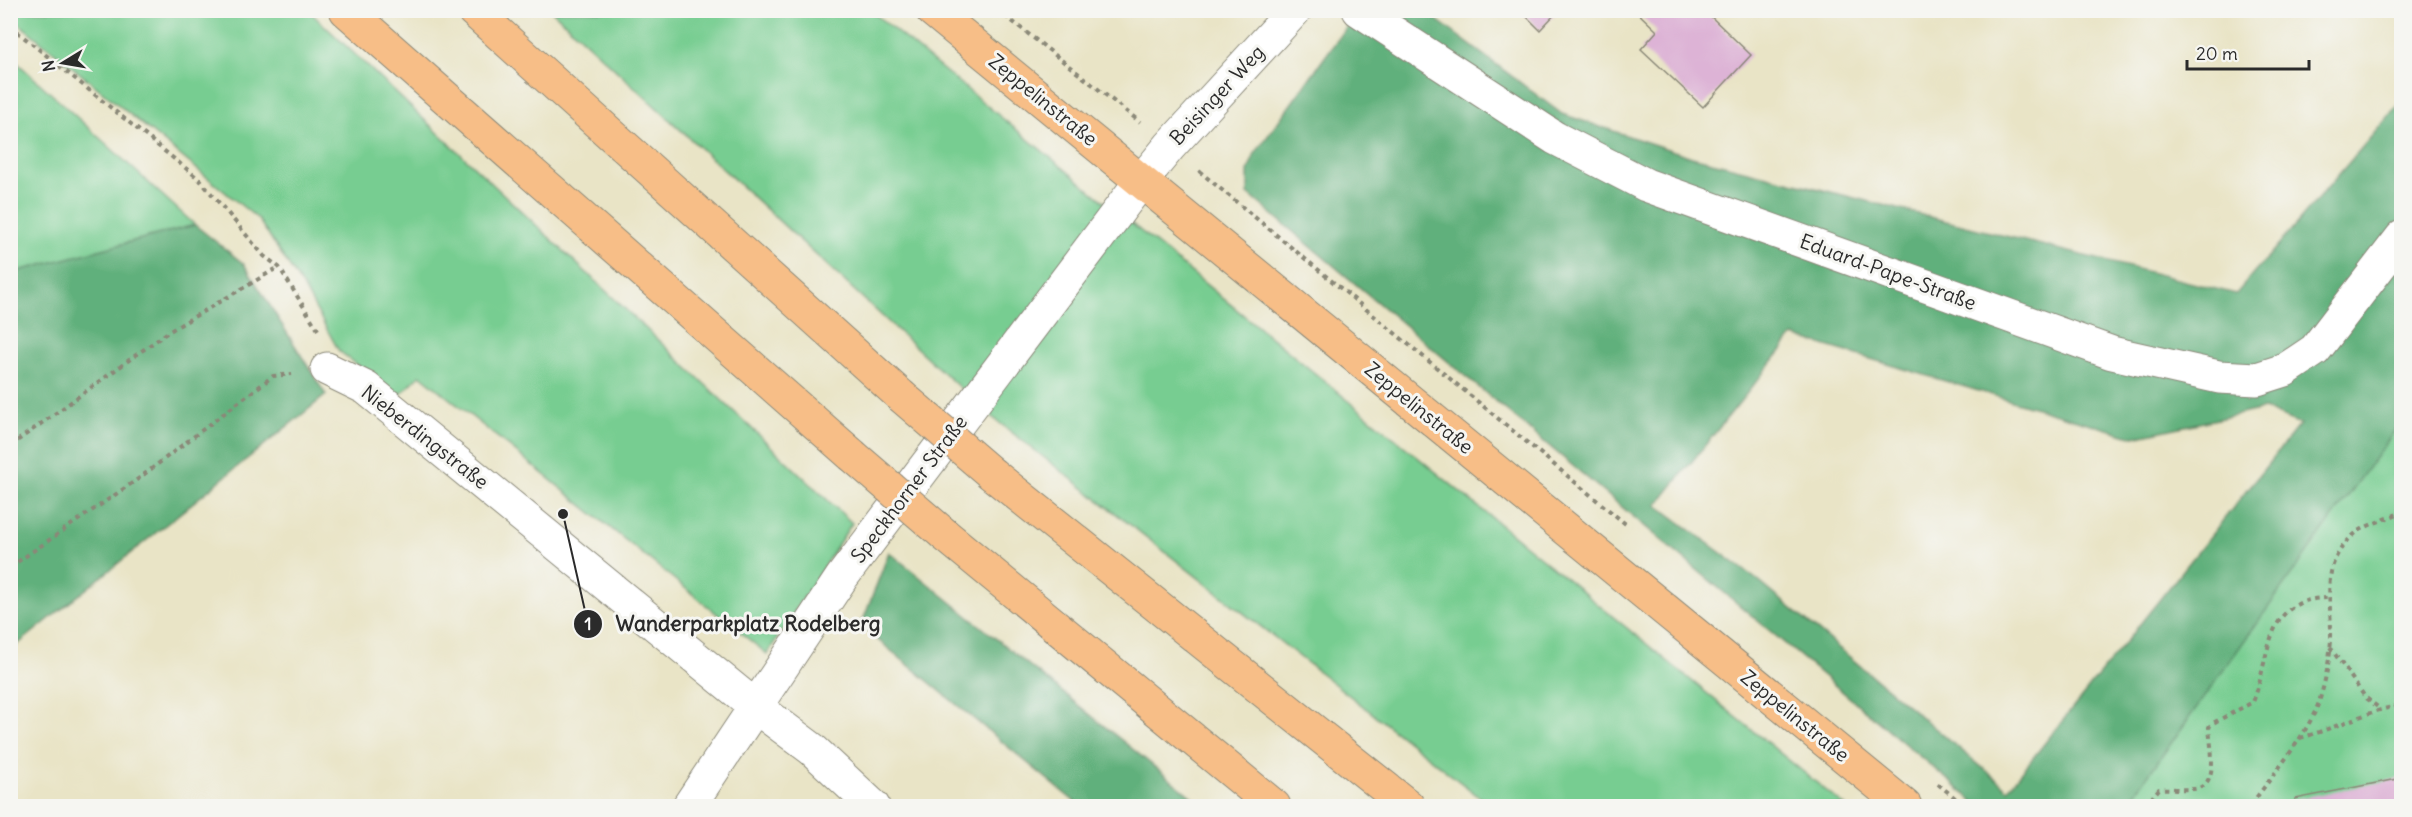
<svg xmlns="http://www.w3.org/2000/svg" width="2412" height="817" font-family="Delius,sans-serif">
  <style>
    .green { fill: #77cd91; stroke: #517c5e; stroke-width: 1.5 }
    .forest { fill: #61b07b; stroke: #466e53; stroke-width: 1.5; fill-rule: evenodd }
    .building { fill: #ddb3d6 }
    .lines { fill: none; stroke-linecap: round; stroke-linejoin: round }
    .minor-casing { stroke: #8a8878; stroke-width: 35 }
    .major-casing { stroke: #8a8878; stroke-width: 35 }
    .highway-casing { stroke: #8a8878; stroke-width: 35 }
    .path { stroke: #8a8878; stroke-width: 4; stroke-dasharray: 4.5 4.5; stroke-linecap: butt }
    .minor { stroke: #fff; stroke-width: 33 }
    .major { stroke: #f7be87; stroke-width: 33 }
    .highway { stroke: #f7be87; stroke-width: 33 }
    .highway-bridge-casing { stroke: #8a8878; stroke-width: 35; stroke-linecap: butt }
    .highway-bridge { stroke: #f7be87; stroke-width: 33 }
    .labels { text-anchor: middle; stroke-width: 6; stroke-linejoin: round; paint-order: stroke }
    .street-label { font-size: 20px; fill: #2b2b2b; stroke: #f6f6f2 }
    .leader { fill: none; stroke: #2b2b2b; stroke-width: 2 }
    .callout-dot { fill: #2b2b2b; stroke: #f6f6f2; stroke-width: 2 }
    .mark-label { font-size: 18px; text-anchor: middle; font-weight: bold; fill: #fff }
    .callout-label { font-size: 21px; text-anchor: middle; font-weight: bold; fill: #2b2b2b; stroke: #f6f6f2; stroke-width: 6; stroke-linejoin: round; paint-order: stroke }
  </style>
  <rect width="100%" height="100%" fill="#f6f6f2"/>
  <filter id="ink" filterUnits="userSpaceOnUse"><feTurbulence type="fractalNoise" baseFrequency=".0167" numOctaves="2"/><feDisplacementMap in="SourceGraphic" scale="12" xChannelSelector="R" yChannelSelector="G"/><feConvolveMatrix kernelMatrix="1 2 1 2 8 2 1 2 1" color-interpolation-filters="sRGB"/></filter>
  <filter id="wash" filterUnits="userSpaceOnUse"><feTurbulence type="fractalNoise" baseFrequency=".008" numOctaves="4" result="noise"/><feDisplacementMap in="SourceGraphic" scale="24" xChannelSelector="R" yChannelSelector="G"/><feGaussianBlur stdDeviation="1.35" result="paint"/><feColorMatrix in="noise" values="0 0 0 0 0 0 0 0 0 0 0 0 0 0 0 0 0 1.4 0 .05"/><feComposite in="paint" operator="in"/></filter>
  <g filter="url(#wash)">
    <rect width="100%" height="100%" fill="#e9e4c6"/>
    <path class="green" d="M10,11H309L852,523L767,654L420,375L399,396L339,351L305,290L258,219L11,17Z
      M552,11H871L1845,806H1491L987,413Z
      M11,57L195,225L11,273Z
      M2401,419V806H2126Z"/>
    <path class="forest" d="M1358,11H1425L1562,114L1692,157L2236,294L2401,102V422L2126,806H1979L1248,194V172L1254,155ZM1793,336L2134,437L2264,409L2300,424L2008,789L1756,579L1657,505Z
      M195,225L244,264L326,395L11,650V273Z
      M889,552L1203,806H1080L861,626Z"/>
    <g id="blocks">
      <path class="building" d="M1520,10H1559L1540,30Z
        M1635,10H1704L1751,55L1703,107L1641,49L1657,31Z
        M2402,778V806H2297L2295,799Z"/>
    </g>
  </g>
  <g filter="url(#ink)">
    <use href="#blocks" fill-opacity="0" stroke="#8a8878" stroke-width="1.5"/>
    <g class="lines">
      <g class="minor-casing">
        <path id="minor" d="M1359,10L1555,138L1646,185L2112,353L2219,377L2257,379L2285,370L2315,350L2402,237
          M327,369L366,388L756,707L812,749L873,806
          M689,806L842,577L1142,180L1170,146L1295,10"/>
      </g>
      <g class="major-casing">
        <path id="major" d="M932,10L1905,806"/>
      </g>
      <g class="highway-casing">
        <path id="highway" d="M346,10L852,455
          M473,10L900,395
          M992,474L1408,806
          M945,535L1274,806"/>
      </g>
      <path class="path" d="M998,10L1140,122
        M10,26L199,179L264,256L279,267L320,333
        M1199,171L1628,526
        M10,446L168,332L279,267
        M10,567L138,479L273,376L292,374
        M2330,647L2365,697L2379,708
        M2300,738C2334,729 2366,711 2402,705
        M1938,784L1965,806
        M2145,806L2159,789C2170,788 2182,790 2193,789C2221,787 2210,746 2209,727L2213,723L2253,702C2271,657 2263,598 2328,598
        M2255,806L2256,798C2276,771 2308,733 2319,702C2325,683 2330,659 2331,639C2332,598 2318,564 2356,533C2368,524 2387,519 2402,512"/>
      <use href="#minor" class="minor"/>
      <use href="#major" class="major"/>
      <use href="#highway" class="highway"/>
      <g class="highway-bridge-casing">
        <path id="highway-bridge" d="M900,395L992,474
          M852,455L945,535"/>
      </g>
      <use href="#highway-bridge" class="highway-bridge"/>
    </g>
  </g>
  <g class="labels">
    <g class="street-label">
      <text transform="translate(1217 95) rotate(-47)" y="7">Beisinger Weg</text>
      <text transform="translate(1043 100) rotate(39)" y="7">Zeppelinstraße</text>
      <text transform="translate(1888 272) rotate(20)" y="7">Eduard-Pape-Straße</text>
      <text transform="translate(1419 408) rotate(39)" y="7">Zeppelinstraße</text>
      <text transform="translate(425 437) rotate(38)" y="7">Nieberdingstraße</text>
      <text transform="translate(909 489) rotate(-53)" y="7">Speckhorner Straße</text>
      <text transform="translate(1795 716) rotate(39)" y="7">Zeppelinstraße</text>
    </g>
  </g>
  <path class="leader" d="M563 514L588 624"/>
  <g class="callout-dot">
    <circle cx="563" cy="514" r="6"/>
    <circle cx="588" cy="624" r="15"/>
  </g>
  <g class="mark-label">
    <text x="588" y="630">1</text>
  </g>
  <g class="callout-label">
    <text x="748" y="631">Wanderparkplatz Rodelberg</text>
  </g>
  <rect width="2412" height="817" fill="none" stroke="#f6f6f2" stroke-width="36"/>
  <g transform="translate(63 63) rotate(259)" stroke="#f6f6f2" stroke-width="4.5" paint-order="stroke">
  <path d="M0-4.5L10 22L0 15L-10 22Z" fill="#2b2b2b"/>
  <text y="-9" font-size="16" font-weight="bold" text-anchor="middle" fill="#2b2b2b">N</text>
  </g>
  <path d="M2187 60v9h122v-9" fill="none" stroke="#2b2b2b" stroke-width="3"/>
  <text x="2196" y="60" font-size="18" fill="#2b2b2b" stroke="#f6f6f2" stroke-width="4.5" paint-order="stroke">20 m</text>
</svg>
